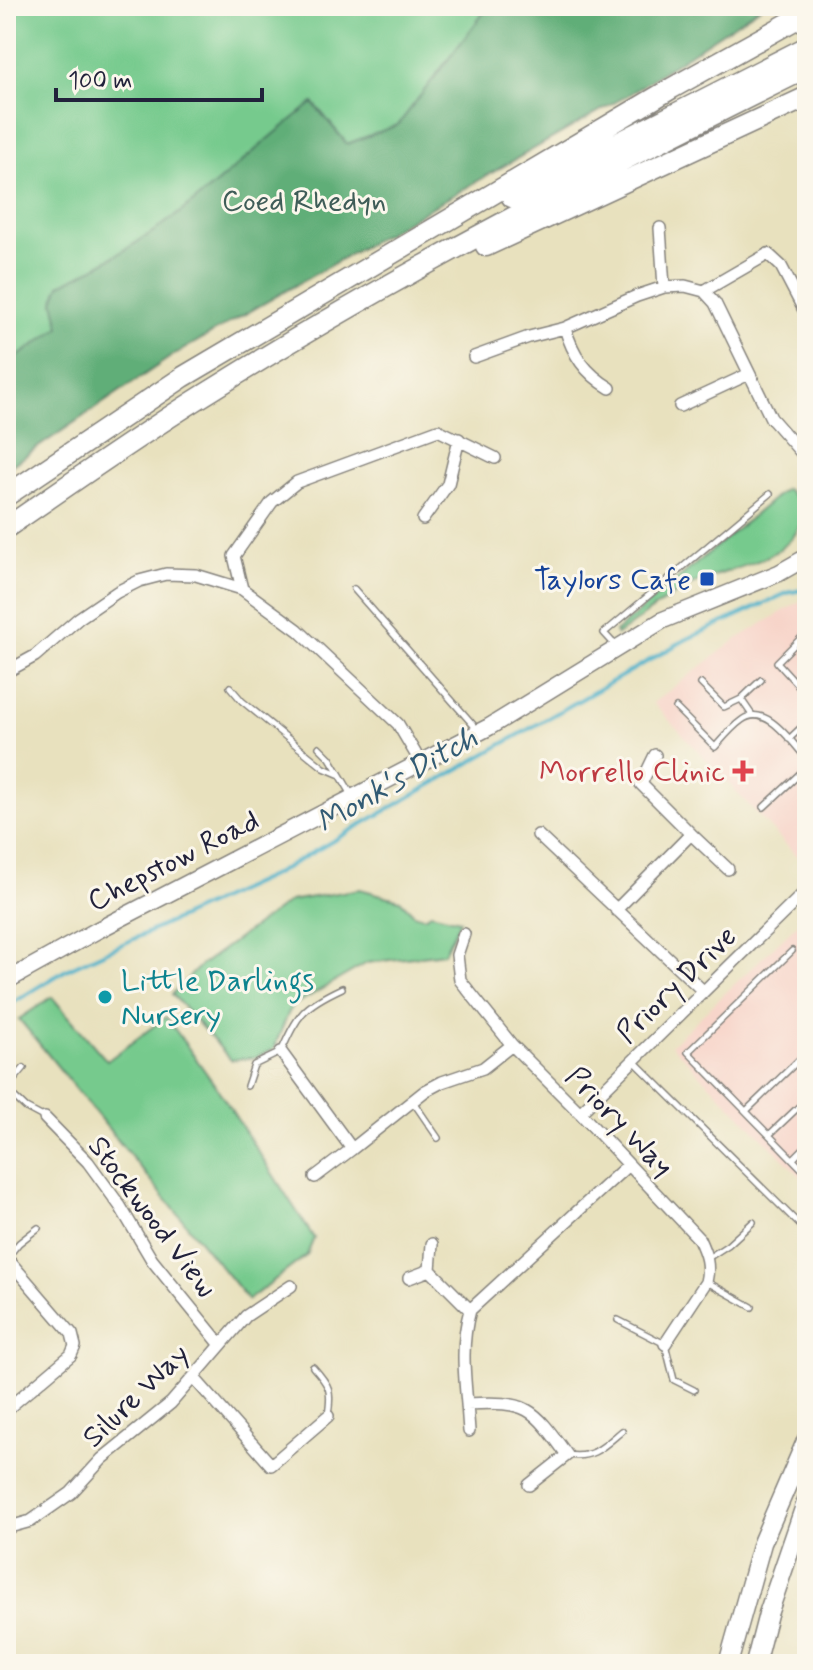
<svg xmlns="http://www.w3.org/2000/svg" width="813" height="1670" font-family="Mynerve,sans-serif">
  <style>
    .built { fill: #f7d1c6 }
    .green { fill: #76ca8d; stroke: #4c7664; stroke-width: 2 }
    .forest { fill: #60ae78; stroke: #41685a; stroke-width: 2 }
    .lines { fill: none; stroke-linecap: round; stroke-linejoin: round }
    .stream { stroke: #4ab0c9; stroke-width: 4 }
    .service-casing { stroke: #85827c; stroke-width: 8 }
    .minor-casing { stroke: #85827c; stroke-width: 14 }
    .primary-casing { stroke: #85827c; stroke-width: 19 }
    .trunk-casing { stroke: #85827c; stroke-width: 21 }
    .motorway-casing { stroke: #85827c; stroke-width: 23 }
    .service { stroke: #fff; stroke-width: 5 }
    .minor { stroke: #fff; stroke-width: 11 }
    .primary { stroke: #fff; stroke-width: 16 }
    .trunk { stroke: #fff; stroke-width: 18 }
    .motorway { stroke: #fff; stroke-width: 20 }
    .transit-dot { fill: #1a4fb4; stroke: #fbf7ec; stroke-width: 3 }
    .health-dot { fill: #e0444e; stroke: #fbf7ec; stroke-width: 3 }
    .culture-dot { fill: #0f9aa8; stroke: #fbf7ec; stroke-width: 3 }
    .labels { text-anchor: middle; stroke-width: 6; stroke-linejoin: round; paint-order: stroke }
    .park-label { font-size: 30px; fill: #3f5d58; stroke: #fbf7ec }
    .transit-label { font-size: 30px; fill: #164399; stroke: #fbf7ec; text-anchor: end }
    .health-label { font-size: 30px; fill: #be3a42; stroke: #fbf7ec; text-anchor: end }
    .street-label { font-size: 30px; fill: #22223b; stroke: #fbf7ec }
    .culture-label { font-size: 30px; fill: #0d838f; stroke: #fbf7ec; text-anchor: start }
    .water-label { font-size: 32px; font-style: italic; fill: #325b74; stroke: #fbf7ec }
  </style>
  <rect width="100%" height="100%" fill="#fbf7ec"/>
  <filter id="ink" filterUnits="userSpaceOnUse"><feTurbulence type="fractalNoise" baseFrequency=".0125" numOctaves="2"/><feDisplacementMap in="SourceGraphic" scale="16" xChannelSelector="R" yChannelSelector="G"/><feConvolveMatrix kernelMatrix="1 2 1 2 8 2 1 2 1" color-interpolation-filters="sRGB"/></filter>
  <filter id="wash" filterUnits="userSpaceOnUse"><feTurbulence type="fractalNoise" baseFrequency=".006" numOctaves="4" result="noise"/><feDisplacementMap in="SourceGraphic" scale="32" xChannelSelector="R" yChannelSelector="G"/><feGaussianBlur stdDeviation="1.8" result="paint"/><feColorMatrix in="noise" values="0 0 0 0 0 0 0 0 0 0 0 0 0 0 0 0 0 1.4 0 .05"/><feComposite in="paint" operator="in"/></filter>
  <g filter="url(#wash)">
    <rect width="100%" height="100%" fill="#e8e1be"/>
    <path class="built" d="M807,597V867L653,703L737,639Z
      M807,915V1183L671,1045Z"/>
    <path class="green" d="M6,6H489L398,125L347,144L314,103C272,134 235,169 195,201C153,234 109,262 60,285L54,301L60,327L6,365Z
      M806,485C813,564 737,562 689,586C663,600 641,618 617,635L615,632L781,492L786,489L794,496Z
      M360,889L400,900L414,914L424,917L431,913L460,920L444,953L367,963L291,1007L273,1050L257,1057L231,1060L172,994L200,966L290,901Z
      M52,997L107,1061L166,1017L217,1088L314,1238L307,1255L248,1300L19,1019Z"/>
    <path class="forest" d="M489,6H762L628,95L172,356L6,469V365L60,327L54,301L60,285C109,262 153,234 195,201C235,169 272,134 313,103L347,144L398,125Z"/>
    <g class="lines">
      <path class="stream" d="M6,1007L66,970L273,875L685,640L787,593L807,589"/>
    </g>
  </g>
  <g filter="url(#ink)">
    <g class="lines">
      <g class="service-casing">
        <path id="service" d="M807,174L804,183L807,191
          M354,589L476,728
          M807,632L777,662L807,695
          M616,646L604,633L770,494
          M701,684L724,707L741,699
          M798,686L807,677
          M230,687L242,701L324,768L338,774
          M676,708L715,747C723,738 732,727 742,720C766,702 792,743 807,759
          M752,715L741,699L761,680
          M789,739L807,722
          M319,747L330,758L352,795
          M764,807L807,767
          M804,939L807,937
          M792,951L688,1052L807,1174
          M633,1060L807,1232
          M24,1068L6,1089L26,1108L43,1117
          M247,1086L254,1065L281,1052C298,1014 303,1006 342,988
          M414,1103L438,1138
          M746,1111L805,1054L807,1057
          M769,1135L807,1099
          M793,1159L807,1145
          M708,1258L728,1245L753,1222
          M6,1259L19,1243L38,1228
          M707,1282L752,1307
          M618,1320L665,1344L674,1380L694,1390
          M313,1367C330,1386 332,1390 328,1415
          M568,1455C593,1459 603,1447 622,1431"/>
      </g>
      <g class="minor-casing">
        <path id="minor" d="M660,228L664,287
          M704,291L768,254L781,266L804,310
          M565,328C573,355 585,373 610,388
          M474,357L529,337L565,328L637,296L664,287L685,286L704,291L715,303L771,418L807,459
          M680,406L749,374
          M423,519L448,484L459,439
          M242,589L234,556L272,502L297,482L438,430L495,458
          M6,672L35,656L79,618L117,592L139,581L166,574L196,575L242,589L298,630L398,724L421,763
          M691,834L728,869
          M538,835L703,991
          M616,910L691,834L641,784L655,755
          M464,934L457,955L460,980L512,1045L580,1113L699,1239C706,1254 710,1265 706,1282L665,1344
          M281,1052L352,1149L425,1091L442,1082L483,1068L512,1045
          M580,1113L807,890
          M45,1118L88,1162L120,1206L152,1260L221,1345
          M315,1177L352,1149
          M432,1244L430,1270L470,1310
          M6,1263H11L72,1334L75,1346L71,1355L6,1410
          M409,1278L430,1270
          M194,1378L271,1465L328,1416
          M467,1404L469,1431
          M529,1485L567,1455C532,1406 528,1401 467,1404C464,1371 461,1342 470,1310L628,1165
          M6,1528L31,1521L71,1493L102,1459L171,1403L246,1316L291,1286"/>
      </g>
      <g class="primary-casing">
        <path id="primary" d="M6,981L96,931L489,727L663,620L779,573L807,557"/>
      </g>
      <g class="trunk-casing">
        <path id="trunk" d="M728,1664L762,1543L807,1439
          M755,1664L768,1614L807,1500"/>
      </g>
      <g class="motorway-casing">
        <path id="motorway" d="M512,197L807,47
          M486,246L807,97
          M6,496L183,377L672,88L807,13
          M6,528C74,481 142,433 212,390C403,270 605,168 807,68"/>
      </g>
      <use href="#service" class="service"/>
      <use href="#minor" class="minor"/>
      <use href="#primary" class="primary"/>
      <use href="#trunk" class="trunk"/>
      <use href="#motorway" class="motorway"/>
    </g>
  </g>
  <rect class="transit-dot" x="699" y="571" width="16" height="16" rx="4"/>
  <path class="health-dot" d="M739 759h8v8h8v8h-8v8h-8v-8h-8v-8h8z"/>
  <circle class="culture-dot" cx="105" cy="997" r="8"/>
  <g class="labels">
    <g class="park-label">
      <text x="304" y="210">Coed Rhedyn</text>
    </g>
    <g class="transit-label">
      <text x="691" y="589">Taylors Cafe</text>
    </g>
    <g class="health-label">
      <text x="725" y="781">Morrello Clinic</text>
    </g>
    <g class="street-label">
      <text transform="translate(173 860) rotate(-27)" y="10">Chepstow Road</text>
      <text transform="translate(676 984) rotate(-44)" y="10">Priory Drive</text>
      <text transform="translate(620 1121) rotate(46)" y="10">Priory Way</text>
      <text transform="translate(153 1216) rotate(53)" y="10">Stockwood View</text>
      <text transform="translate(135 1395) rotate(-44)" y="10">Silure Way</text>
    </g>
    <g class="culture-label">
      <text x="121" y="990">Little Darlings<tspan x="121" dy="34">Nursery</tspan></text>
    </g>
    <g class="water-label">
      <text transform="translate(396 779) rotate(-30)" y="11">Monk's Ditch</text>
    </g>
  </g>
  <rect width="813" height="1670" fill="none" stroke="#fbf7ec" stroke-width="32"/>
  <path d="M56 88v12h206v-12" fill="none" stroke="#22223b" stroke-width="4"/>
  <text x="68" y="88" font-size="24" fill="#22223b" stroke="#fbf7ec" stroke-width="6" paint-order="stroke">100 m</text>
</svg>
